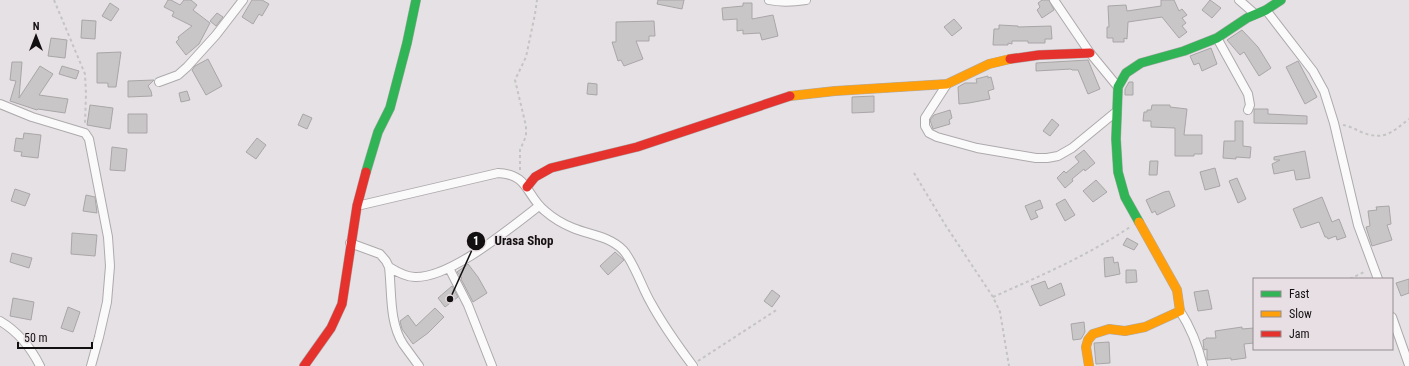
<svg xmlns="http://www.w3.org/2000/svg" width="1409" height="366" font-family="'Roboto Condensed',sans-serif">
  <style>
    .building { fill: #c9c6c8; stroke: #a9a6a8 }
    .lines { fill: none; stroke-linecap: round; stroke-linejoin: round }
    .street-casing { stroke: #adaaac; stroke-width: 10 }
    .fast-casing { stroke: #adaaac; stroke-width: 10 }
    .slow-casing { stroke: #adaaac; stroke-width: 10 }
    .jam-casing { stroke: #adaaac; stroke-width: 10 }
    .path { stroke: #c4c4c4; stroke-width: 2; stroke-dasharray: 3 3; stroke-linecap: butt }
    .street { stroke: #fbfafb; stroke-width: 8 }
    .fast { stroke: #30b455; stroke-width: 9 }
    .slow { stroke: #ff9f0a; stroke-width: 9 }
    .jam { stroke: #e5322d; stroke-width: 9 }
    .leader { fill: none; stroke: #131011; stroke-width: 1.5 }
    .callout-dot { fill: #131011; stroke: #e8dfe4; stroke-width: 1.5 }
    .mark-label { font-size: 12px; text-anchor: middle; font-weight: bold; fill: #fff }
    .callout-label { font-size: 13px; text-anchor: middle; font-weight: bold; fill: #131011; stroke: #e8dfe4; stroke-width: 3; stroke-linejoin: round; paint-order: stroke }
  </style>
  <rect width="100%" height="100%" fill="#e6e1e4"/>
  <path class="building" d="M168,0H171L180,5L184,0H191L197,5L193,10L210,23L199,44L186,55L176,42L179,39L178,37L192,26L172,16L174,12L164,7Z
    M252,0H262L269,4L262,16L259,14L253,24L242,17Z
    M658,0H684L682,9L657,4Z
    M1042,0H1049L1054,10L1042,18L1037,10L1040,7L1038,3Z
    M1161,0H1174L1179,11L1182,9L1187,15L1182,18L1186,23L1182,26L1187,32L1179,38L1162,17L1128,22L1127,39L1124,38V42H1113V38H1107V27H1109L1108,6L1126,5L1127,11L1161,6Z
    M1210,0L1221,8L1212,18L1202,10Z
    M110,3L119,9L111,21L102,16Z
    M743,3H752V19L773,15L778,36L762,40L760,33L743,34V30L737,31V19L723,20L722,8L743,6Z
    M217,13L223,17L216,26L210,21Z
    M954,19L962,28L952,36L944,27Z
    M82,20L96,21L95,39L81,38Z
    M654,21L655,36H649V41H636L643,59L624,66L621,60L618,61L612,42H616V22Z
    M999,25L1018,26V27L1051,26L1052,39H1045V43H1028V41H1012V44L1008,43V45H993L994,29H999Z
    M1242,30L1258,47L1271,68L1259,76L1244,52L1240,55L1227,40Z
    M51,38L67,40L65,58L48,56Z
    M1211,48L1217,64L1202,71L1199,63L1194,65L1190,56Z
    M121,52L116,87H108V83H97V53Z
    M208,59L222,86L206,95L192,70L195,66Z
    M1088,60L1100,89L1088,94L1078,70H1072L1071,69L1036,71V63Z
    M1298,61L1317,97L1305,104L1286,67Z
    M12,62H22L19,98L40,66L53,74L39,95L68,99L65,113L38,109L37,110L10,101L16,81L10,80Z
    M62,66L79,71L76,79L59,74Z
    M988,76V78L991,77L994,89L988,91L990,99L969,103L959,104L958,87L965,83H977L976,79Z
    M154,80L148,86L151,91L152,96L128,97V81Z
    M1129,82H1133V95H1125V89Z
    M588,83L597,84V95L587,94Z
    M187,91L190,100L181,102L179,93Z
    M874,96V112L852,113V97Z
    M90,105L113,108L110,129L87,125Z
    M1152,105H1170V107L1187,109L1184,135H1202V154H1194V156H1175V128L1151,127V121H1143L1144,112H1147V110H1151Z
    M1254,109H1268V114L1307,116V124L1254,123Z
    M950,110L952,118L949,120L950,124L933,129L930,120L934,115Z
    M128,114H147V133H128Z
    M303,114L312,118L307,129L298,125Z
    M1052,119L1059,125L1050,136L1043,131Z
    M1235,121H1243V146L1251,147L1250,158L1236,157V159L1223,158L1224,141H1235Z
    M24,133L41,135L38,158L21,156L22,152L14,151L16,138L23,139Z
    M257,138L266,145L256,159L246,152Z
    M112,147L127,149L125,171L110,170Z
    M1084,150L1095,163L1085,171L1084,169L1072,179L1073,181L1065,188L1057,178L1064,171L1066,173L1079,162L1075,157Z
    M1305,151L1310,178L1296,180L1294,170L1274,174L1272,164L1280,160H1274V157Z
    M1150,161H1158L1157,175H1149Z
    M1215,168L1220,186L1205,190L1200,172Z
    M1237,178L1246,199L1238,203L1229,181Z
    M1096,180L1107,192L1093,202L1083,191Z
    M15,189L30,194L25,206L11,201Z
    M1169,191L1175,206L1157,215L1155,211L1152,213L1146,200L1164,192Z
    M86,195L95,197L97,213L83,211Z
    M1322,197L1332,222L1339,219L1346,237L1337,240L1336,236L1328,239L1327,237H1325L1319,222L1301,228L1293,209Z
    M1065,199L1075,215L1065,221L1056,204Z
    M1040,200L1043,208L1035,211L1038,217L1031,220L1025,206Z
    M1389,206L1391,224L1387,225L1392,240L1372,246L1366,227L1370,226L1368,211L1377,210L1376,207Z
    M72,233L97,235L95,256L71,254Z
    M1127,238L1138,244L1134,250L1123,245Z
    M615,252L624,260L608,275L600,266Z
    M12,253L32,258L29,268L10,262Z
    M1113,257L1114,263L1118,262L1120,274L1105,277L1104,258Z
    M468,264L478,277L487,293L473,302L461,279L462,278L457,272Z
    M1126,270H1136L1137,282L1126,283Z
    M1409,279V293L1401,296L1396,283Z
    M1045,281L1048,289L1061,283L1065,295L1040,306L1031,286Z
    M452,286L458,297L445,307L438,298Z
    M772,290L780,296L772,307L764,301Z
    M1208,290L1212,309L1198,311L1194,292Z
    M13,298L34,302L31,320L10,316Z
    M68,307L80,312L73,332L61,328Z
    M435,308L444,317L428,333L413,344L402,329L400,321L408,315L416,326Z
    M1084,322L1085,332L1081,339L1073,340L1071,324Z
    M1242,327V329L1254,328V343L1244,344L1246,358L1231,360V358L1207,360V349L1204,350L1203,340L1206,339V338H1216L1215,331Z
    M1109,342L1110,363L1096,364L1094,343Z"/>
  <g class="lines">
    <g class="street-casing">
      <path id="street" d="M769,0C782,3 793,2 806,0
        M1054,0L1090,53L1118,87
        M1239,0L1255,14
        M1266,10L1313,71L1324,91L1334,123L1358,225L1378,279
        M1217,38L1248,94L1250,105L1248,110
        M159,82L178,75L187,67L216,35L243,0
        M947,84L925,118V126L929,133L937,137L977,148L1036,158H1047L1058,156L1072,148L1117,111
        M0,104L32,117L85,133L89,139L108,237L110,266L107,302L99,337L91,366
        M357,206L498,173C529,174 526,196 545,211C553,218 563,224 573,228C590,235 609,236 623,250C634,262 642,288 651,303C663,325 678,346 693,366
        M350,243L380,254L386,261L389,267C392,292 389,322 403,344C408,351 414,359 419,366
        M389,267C397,272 406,277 415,277C451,278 510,228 539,206
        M449,268L468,305L492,366
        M1180,311C1191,328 1198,346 1203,366
        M1392,317L1409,365
        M0,321C17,331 31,348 40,366"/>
    </g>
    <g class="fast-casing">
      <path id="fast" d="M366,172L378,132L390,108L407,43L416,0
        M1139,222L1125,197L1118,172L1116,139L1118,87L1126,73L1141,63L1184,51L1217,38L1247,18L1266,10L1281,0"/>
    </g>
    <g class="slow-casing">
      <path id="slow" d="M790,96L835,91L947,84L989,64L1010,59
        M1089,366L1086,347L1088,340L1093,334L1109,329L1125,331L1145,327L1180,311L1177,290L1139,222"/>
    </g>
    <g class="jam-casing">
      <path id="jam" d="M1010,59L1039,55L1090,53
        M527,187L535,177L551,168L637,147L790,96
        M304,366L331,328L342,304L357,206L366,172"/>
    </g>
    <path class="path" d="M54,0L85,74L86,94L85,124
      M1343,125C1349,126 1355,129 1361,132C1384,141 1391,133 1409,119
      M520,170V150L526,136V126L515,80L526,57L535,14L537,0
      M914,173L946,226L993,297L1000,312L1009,366
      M1350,279L1366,271
      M993,297C1040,276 1087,256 1130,227
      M698,361L778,309"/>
    <use href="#street" class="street"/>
    <use href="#fast" class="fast"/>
    <use href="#slow" class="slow"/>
    <use href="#jam" class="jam"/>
  </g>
  <path class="leader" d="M450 299L476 241"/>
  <g class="callout-dot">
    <circle cx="450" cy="299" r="4"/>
    <circle cx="476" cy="241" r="10"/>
  </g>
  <g class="mark-label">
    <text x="476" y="245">1</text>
  </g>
  <g class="callout-label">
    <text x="524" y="245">Urasa Shop</text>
  </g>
  <rect x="1253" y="278" width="140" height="72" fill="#e8dfe4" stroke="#938c90"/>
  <rect x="1261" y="291" width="20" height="6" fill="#30b455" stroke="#938c90"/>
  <text x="1289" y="298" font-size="12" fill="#131011">Fast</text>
  <rect x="1261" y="311" width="20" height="6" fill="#ff9f0a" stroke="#938c90"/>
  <text x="1289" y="318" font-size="12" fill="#131011">Slow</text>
  <rect x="1261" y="331" width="20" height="6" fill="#e5322d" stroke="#938c90"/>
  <text x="1289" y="338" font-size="12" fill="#131011">Jam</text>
  <g transform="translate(36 36)" stroke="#e8dfe4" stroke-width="3" paint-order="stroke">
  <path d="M0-3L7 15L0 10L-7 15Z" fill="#131011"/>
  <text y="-6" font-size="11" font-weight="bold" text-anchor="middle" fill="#131011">N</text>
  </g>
  <path d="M18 342v6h74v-6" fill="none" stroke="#131011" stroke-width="2"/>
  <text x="24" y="342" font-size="12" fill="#131011" stroke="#e8dfe4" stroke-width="3" paint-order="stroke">50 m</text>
</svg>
